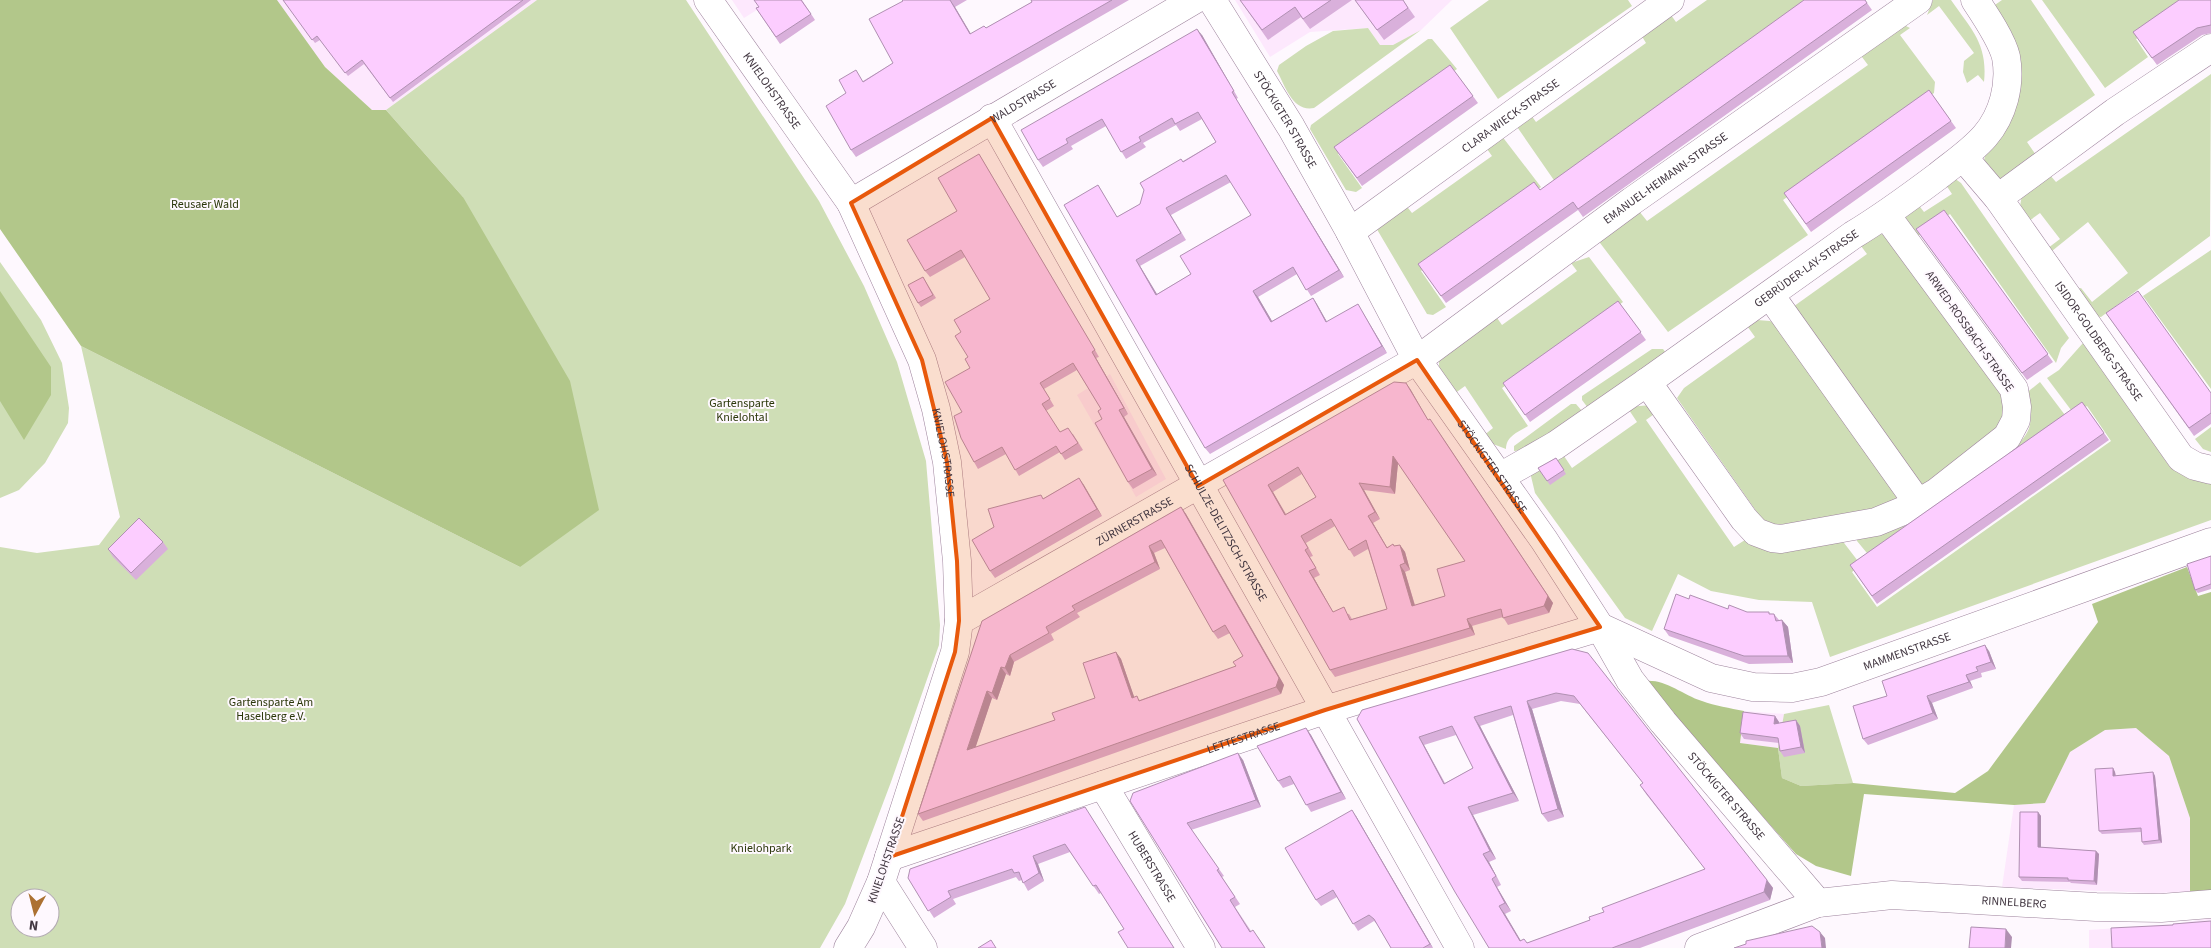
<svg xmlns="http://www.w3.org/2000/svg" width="2211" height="948" font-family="'Source Sans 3',sans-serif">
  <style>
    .built { fill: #fde8fd }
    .green { fill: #cfdeb6; fill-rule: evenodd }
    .forest { fill: #b2c78a }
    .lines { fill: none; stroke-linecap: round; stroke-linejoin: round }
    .minor-casing { stroke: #9e849d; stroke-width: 29 }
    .minor { stroke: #fff; stroke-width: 28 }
    .wall { fill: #d9b0db; fill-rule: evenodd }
    .shaded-wall { fill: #b090b2 }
    .building { fill: #fccdff; stroke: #b090b2; fill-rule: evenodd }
    .marked { fill: #e8590c; fill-opacity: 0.2; stroke: #e8590c; stroke-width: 4; stroke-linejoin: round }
    .labels { text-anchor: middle; stroke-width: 4; stroke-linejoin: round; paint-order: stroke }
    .street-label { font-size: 12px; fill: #413640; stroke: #fef8fe }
    .park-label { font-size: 12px; fill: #2b370a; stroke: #fef8fe }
  </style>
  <rect width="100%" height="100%" fill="#fef8fe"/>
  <path class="built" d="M277,0H537L386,110H372L325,67Z
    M732,0H773L744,18Z
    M1235,0H1452L1421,30L1393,45H1380L1368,28L1310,32L1270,57Z
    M1110,374L1166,479L1136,497L1077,395Z
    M1744,711L1784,714L1778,748L1740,743Z
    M2136,728L2169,756L2190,818V892L2153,893L2002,887L2014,805L2045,803L2070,752L2105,730Z
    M2211,918V948H2089V930L2175,924Z"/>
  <path class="green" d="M537,0H686L819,201L864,286L897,362L926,461L940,625L939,645L891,782L845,904L820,948H0V547L37,553L99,545L120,517L81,346L520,567L463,197L386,110ZM20,898H50V928H20Z
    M1489,0H1628L1632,6L1498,99L1450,28Z
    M1707,0H1817L1558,186L1513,121L1528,111L1536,122L1646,43L1638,30L1668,11L1676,22Z
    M1933,0H1951C1971,29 1988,44 1984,82L1978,75L1967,83L1963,72L1964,61L1974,53L1939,6L1927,15Z
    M2002,0H2031L2095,95L2027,142L2038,158L2010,177L1999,180L1984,161L1986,150L2005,125L1992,7Z
    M2042,0H2191L2136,39L2148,57L2105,88Z
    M1904,25L1910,28L1900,35L1935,82L1934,93L1783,200L1808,235L1668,332L1597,239L1639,211L1647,221L1868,65L1859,53Z
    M1368,28L1380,45H1393L1421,30L1314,108C1293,112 1286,88 1277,71L1279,65L1306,46L1333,31Z
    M1428,39H1432L1457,69L1338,154L1362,188L1356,192L1346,190L1310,129L1311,125Z
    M2211,74L2210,236L2101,317L2094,316L2071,290L2081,288L2092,302L2128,273L2088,222L2052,251L2060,261L2054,263L2044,251L2060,239L2040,213L2025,224L2019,213L2022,194L2049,174L2056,182Z
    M1498,131L1541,187L1421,271L1446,307L1433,315L1427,314L1375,226L1401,199L1412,213L1492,156L1482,142Z
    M1954,178L1961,183L2069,338L2061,348L2056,363L1950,214L1915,238L1905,221L1907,212L1917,203L1924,212L1952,194L1944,182Z
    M1879,233L1897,241L2005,390L2009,423L1921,492L1790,309L1867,254L1858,242Z
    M2211,250V389L2143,296Z
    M1589,257L1623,302L1502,388L1528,426C1518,432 1506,436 1506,449L1493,444L1483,436L1493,428L1465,386L1454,394L1439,371V359L1495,315L1502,325L1577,271L1571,263Z
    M0,262L41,320L62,363L69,408L68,423L45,463L19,490L0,498Z
    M1757,320L1770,321L1780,327L1905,504L1768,528L1677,398L1684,388L1755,337L1745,323Z
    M2083,343L2170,467L2190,478L2211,482V520L1830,657L1812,602L1759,600L1711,591L1678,574L1652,631L1625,618L1535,493L1530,472L1562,453L1572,468L1637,422L1627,407L1652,405L1657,412L1646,420L1734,547L1748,538L1841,539L1861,565L1852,572L1877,607L2111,441L2087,406L2074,414L2047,378L2059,370Z
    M1652,349H1663L1666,353L1588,408L1582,400V396Z
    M2040,382L2068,419L2022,451L2017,445C2035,428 2032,416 2025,394Z
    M1571,404H1576L1582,411L1524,450L1514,451V446Z
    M2211,427V452L2203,449L2195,439Z
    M1907,517L1916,526L1871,558L1857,541L1856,535Z
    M1829,705L1853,783L1801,786L1782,778L1778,748L1784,714Z"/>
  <path class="forest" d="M0,0H277L325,67L372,110H386L463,197L570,381L599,510L520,567L81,346L0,229Z
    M0,291L51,367V395L24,440L0,401Z
    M2187,567L2198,596L2211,592V897L2190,892V818L2169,756L2136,728L2105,730L2070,752L2045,803L2014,805L1864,794L1851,876L1816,866L1796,854L1643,681C1665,678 1681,694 1702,701C1715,706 1730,708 1744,711L1740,743L1778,748L1782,778L1801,786L1853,783L1955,793L1988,771L2098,622L2092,604Z"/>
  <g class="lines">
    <g class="minor-casing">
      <g id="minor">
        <path id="s1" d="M708,0L851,203L922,360L936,409L947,462L957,561L959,621L955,652L881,882L861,927L848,948"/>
        <path id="s2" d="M1212,0L1291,127L1350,232L1417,360L1544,540L1600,627L1630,680L1663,722L1818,903"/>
        <path id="s3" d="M992,118L1460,948"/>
        <path id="s4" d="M1963,157L1998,198L2181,458L2195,466L2211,470"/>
        <path d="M1998,198L2115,112L2211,48"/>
        <path id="s5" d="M851,203L1194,0"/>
        <path id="s6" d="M1350,232L1670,0"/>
        <path d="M1770,295L1918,503"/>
        <path d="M1647,382L1744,519L1756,532L1772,538L1781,539L1876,522L1910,508L1937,492L2007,437L2016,420L2017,407L2014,389L1886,215"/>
        <path id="s7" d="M1500,477L1556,445L1647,382L1853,235C1883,217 1910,197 1938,176C1954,163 1971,152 1985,136C2003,115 2011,85 2006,57C2002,40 1985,15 1975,0"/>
        <path id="s8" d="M959,621L1417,360L1632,201L1918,0"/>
        <path id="s9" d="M1600,627L1711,678L1753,687L1792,688L1821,682L2211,542"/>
        <path id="s10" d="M1103,785L1201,948"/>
        <path id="s11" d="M889,857L1325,710L1600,627"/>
        <path d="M881,882L923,948"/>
        <path id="s12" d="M1699,948L1818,903L1892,895L2096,907L2161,908L2211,904"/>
      </g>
    </g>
    <use href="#minor" class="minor"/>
  </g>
  <path class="wall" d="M283,0H531L393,102L364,64L348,76L320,40L315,43Z
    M802,0L815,20L780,44L756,8L759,7Z
    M902,0H967L955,7L971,34L986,28L1032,2L1031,0H1129L856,157L851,150L863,81L893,63L903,1Z
    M1240,0H1352L1310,29L1301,17L1268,40Z
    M1355,0H1403L1415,17L1384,40Z
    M1865,0L1872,10L1583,217L1578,210L1446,303L1418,264L1540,190Z
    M2211,0V33L2202,35L2157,65L2133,32Z
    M1202,35L1238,98L1236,99L1344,277L1311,296L1297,274L1258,297L1272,321L1313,298L1327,322L1362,311L1387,353L1210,454L1205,448L1098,185L1117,217L1140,204L1183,161L1216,142L1202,119L1180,131L1176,125L1143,143L1146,147L1126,159L1106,126L1071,146L1073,149L1043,167L1038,160ZM1231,182L1251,215L1191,274L1157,294L1140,266L1186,240L1171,215Z
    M1450,65L1478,103L1362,186L1334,147Z
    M1929,90L1956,128L1811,232L1784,193Z
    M979,154L1099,357L1096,358L1128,414L1124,417L1157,475L1133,489L1128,482L1102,419L1101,409L1077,370L1044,389L1054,406L1046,411L1060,432L1073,434L1083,450L1065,460L1060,452L1019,476L1006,454L978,469L974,462L962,412L970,368L968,357L961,332L990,299L965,257L930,277L925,271L957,211Z
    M1944,210L2053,362L2027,380L1916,229Z
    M923,277L936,298L921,307L918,303Z
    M1618,301L1646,340L1530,422L1503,383Z
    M2106,313L2211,393V424L2194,436Z
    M1406,383L1428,420L1553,603L1549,613L1508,625L1503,617L1472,626L1475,635L1335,677L1330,670L1223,480ZM1398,463L1465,561L1445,596L1415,605L1405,572L1410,570L1405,552L1400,545L1387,547L1373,523L1380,519L1364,490L1395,494ZM1302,474L1316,497L1286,514L1273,492ZM1335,526L1354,557L1368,549L1387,609L1352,619L1349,614L1333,612L1314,578L1320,575L1310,557L1313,556L1306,543Z
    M2082,402L2109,440L1877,604L1850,565Z
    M1556,458L1566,474L1550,485L1538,468Z
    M1079,478L1102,516L995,578L990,571L1044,498Z
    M1181,507L1186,514L1284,685L1281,694L923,821L918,814L982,621ZM1165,548L1213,632L1218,639L1230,633L1243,656L1236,666L1140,700L1134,697L1121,659L1116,652L1095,698L1055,720L975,748L992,698L997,700L1006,674L1010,676L1014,662L1054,640L1051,634L1080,617L1077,613L1160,569L1154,553Z
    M163,542L168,549L136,580L113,557L108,549Z
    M2211,556V589L2198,593L2195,590Z
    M1689,599L1728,609L1747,612L1774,614L1779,620H1782L1788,627L1793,663L1749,664L1669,636L1664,629Z
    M1572,649L1767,880L1773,888L1770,900L1640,948H1489L1357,719ZM1561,701L1580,704L1643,783L1640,785L1646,794L1705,869L1604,912L1590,920L1527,943L1521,941L1505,914L1511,911L1497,887L1501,885L1489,862L1496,859L1473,815L1519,801L1480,726L1513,715L1542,814L1548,822L1564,817L1532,709ZM1456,735L1473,768L1445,783L1424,745Z
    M1989,651L1996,669L1981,673L1982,677L1970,681L1973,688L1932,703L1938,719L1868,745L1863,739L1887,696Z
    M1775,716L1779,722V723L1796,720L1800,726L1805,753L1784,757L1780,751L1779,743L1744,739L1740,733Z
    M1306,728L1311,735L1346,799L1311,812L1294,784L1283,788L1278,781Z
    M1243,760L1261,807L1191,830L1224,876L1222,877L1240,904L1235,907L1251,931L1258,937L1265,948H1222L1130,801Z
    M2113,768L2115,772L2116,776L2153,772L2155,776L2162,843L2144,845L2142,842L2141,832L2102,834L2099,831Z
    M2038,812L2041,816V847L2096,851L2099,854L2097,885L2071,883L2070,882L2022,881L2019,877Z
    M1090,815L1174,948H1128L1124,929L1101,893L1099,894L1070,852L1038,864L1044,881L1028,891L1022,880L1019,881L1016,877L953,899L956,904L934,918L908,878Z
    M1356,816L1433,948H1391L1377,924L1374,921L1358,931L1337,897L1321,906L1316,900Z"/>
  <path class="shaded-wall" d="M950,0L955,7L975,41L970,34Z
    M1197,29L1202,35L1238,98L1234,91Z
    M1232,92L1236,99L1344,277L1339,270Z
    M979,154L983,161L1099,357L1095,350Z
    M1136,260L1140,266L1161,301L1156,295Z
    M1253,291L1258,297L1276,328L1271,322Z
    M1313,298L1317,304L1331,329L1326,322Z
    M1358,304L1362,311L1387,353L1382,346Z
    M1092,352L1096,358L1128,414L1124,408Z
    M1406,383L1411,390L1432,427L1428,420Z
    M1119,410L1124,417L1157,475L1152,469Z
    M1435,426L1553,603L1549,613L1544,606Z
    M1393,456L1398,463L1395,494L1390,487Z
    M1079,478L1084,485L1102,516L1097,509Z
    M1359,483L1364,490L1380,519L1375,512Z
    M1268,485L1273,492L1290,522L1285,515Z
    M1181,507L1186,514L1284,685L1281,694L1276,687Z
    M1368,516L1373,523L1391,555L1387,548Z
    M1400,545L1405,552L1410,570L1405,563Z
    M1149,546L1154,553L1160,569L1155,562Z
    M1400,565L1405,572L1417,613L1412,606Z
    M1309,571L1314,578L1337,619L1333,612Z
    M1467,619L1472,626L1475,635L1470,628Z
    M1782,620L1788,627L1793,663L1788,656Z
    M1985,645L1989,651L1996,669L1991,662Z
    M1116,652L1121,659L1137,705L1132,698Z
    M1010,655L1014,662L1010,676L1005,668Z
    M1001,667L1006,674L997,700L992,693Z
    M1966,675L1970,681L1973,688L1969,682Z
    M987,691L992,698L972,758L967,750Z
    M1927,696L1932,703L1938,719L1933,713Z
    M1527,701L1532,709L1564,817L1558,809Z
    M1775,716L1779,722L1778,730L1774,724Z
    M1474,717L1480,726L1519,801L1513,793Z
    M1796,720L1800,726L1805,753L1801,747Z
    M1306,728L1311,735L1346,799L1341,792Z
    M1419,737L1424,745L1449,792L1444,784Z
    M1238,753L1243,760L1261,807L1256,800Z
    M2113,768L2115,772L2116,779L2113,776Z
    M2153,772L2155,776L2162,843L2159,840Z
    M1468,807L1473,815L1496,859L1490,851Z
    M1352,810L1356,816L1433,948L1430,944Z
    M2038,812L2041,816V850L2038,847Z
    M2096,851L2099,854L2097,885L2094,881Z
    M1483,854L1489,862L1501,885L1496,876Z
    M1033,856L1038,864L1044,881L1039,873Z
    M1492,879L1497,887L1511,911L1505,903Z
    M1767,880L1773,888L1770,900L1764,892Z
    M1499,906L1505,914L1525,948L1520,941Z
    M2006,929L2012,937L2011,948H2005Z
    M1820,932L1825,938L1826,948H1822Z"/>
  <path class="building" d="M283,0H523L390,98L362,60L345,73L317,36L312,40Z
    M754,0H801L811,14L776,37L756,8L759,7Z
    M902,0H950L970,34L984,26L986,28L1032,2L1031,0H1112L851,150L826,106L846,93L839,80L856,70L863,82L893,63L869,19L903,1Z
    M1240,0H1331L1303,19L1295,7L1262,30Z
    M1355,0H1403L1408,8L1377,30Z
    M1804,0H1865L1867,3L1578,209L1573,202L1441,296L1418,264L1534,182L1540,190Z
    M2179,0H2211V25L2197,28L2152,58L2133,32Z
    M1197,29L1234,91L1232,92L1339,270L1306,290L1293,267L1253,291L1271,322L1313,298L1326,322L1358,304L1382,346L1205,448L1064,205L1098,185L1117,217L1140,204L1144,190L1140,183L1181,159L1183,162L1216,142L1198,112L1175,124L1172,118L1139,137L1141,141L1121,152L1102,119L1066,139L1068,143L1038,160L1021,130ZM1226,175L1251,215L1180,256L1191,274L1156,295L1136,260L1181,233L1166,208Z
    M1450,65L1473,96L1357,178L1334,147Z
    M1929,90L1951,121L1806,224L1784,193Z
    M979,154L1095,350L1092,352L1124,408L1119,410L1152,469L1128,482L1095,423L1102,419L1098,411L1101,409L1073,363L1040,383L1050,399L1042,404L1060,432L1068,428L1078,443L1061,454L1056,446L1015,470L1002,447L974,462L961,438L954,416L962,412L945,382L970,368L965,359L968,357L955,336L961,332L954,320L990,299L961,250L925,271L907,240L957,211L938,178Z
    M1944,210L2048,354L2022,373L1916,229Z
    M923,277L933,295L918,303L908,285Z
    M2138,291L2211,393V413L2189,428L2106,313Z
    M1618,301L1641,332L1525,415L1503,383Z
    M1394,382L1406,383L1428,420L1430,419L1548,596L1544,606L1503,618L1501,609L1467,619L1470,628L1330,670L1223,480ZM1393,456L1465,561L1437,569L1445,596L1412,606L1400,565L1405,563L1400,545L1394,546L1393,544L1387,548L1368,516L1375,512L1359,483L1390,487ZM1298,467L1316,497L1285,515L1268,485ZM1331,519L1349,550L1366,540L1387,609L1350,620L1344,607L1333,612L1309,571L1316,568L1305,550L1308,548L1301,536Z
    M2082,402L2104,433L1872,596L1850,565Z
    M1556,458L1564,470L1547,481L1538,468Z
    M1079,478L1097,509L990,571L972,540L994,527L988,509L1041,495L1043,499Z
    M1181,507L1279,678L1276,687L918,814L982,621ZM1161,540L1213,632L1225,625L1243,656L1233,662L1236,666L1139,701L1137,696L1132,698L1116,652L1083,663L1095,698L1052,713L1055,720L967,750L987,691L992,693L1001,667L1005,668L1010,655L1049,633L1046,627L1075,610L1072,606L1155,562L1149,546Z
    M139,518L163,542L131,573L108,549Z
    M2211,556V584L2195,590L2187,564Z
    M1676,594L1689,599L1690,595L1728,609L1729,605L1747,612H1769V614H1774L1776,621L1782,620L1788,656H1744L1664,629Z
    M1985,645L1991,662L1976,667L1978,671L1966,675L1969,682L1927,696L1933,713L1863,739L1853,706L1887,696L1882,681Z
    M1572,649L1588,653L1767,880L1764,892L1612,948H1489L1455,892L1357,719L1362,710ZM1556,693L1574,696L1643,783L1640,785L1705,869L1602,908L1604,912L1589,917L1590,920L1527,943L1524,939L1520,941L1499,906L1505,903L1492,879L1496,876L1483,854L1490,851L1468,807L1513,793L1474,717L1511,706L1542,814L1558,809L1527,701ZM1452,726L1473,768L1444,784L1419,737Z
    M1743,712L1775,716L1774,724L1796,720L1801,747L1780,751L1778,738L1740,733Z
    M1306,728L1341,792L1306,805L1290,776L1278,781L1257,746Z
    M1238,753L1256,800L1187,823L1219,869L1217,870L1235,897L1230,900L1250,932L1253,930L1265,948H1222L1130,801L1133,793Z
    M2113,768V776L2153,772L2159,840L2142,842L2141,828L2099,831L2095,769Z
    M1085,807L1174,948H1128L1118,932L1124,929L1096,885L1093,886L1065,844L1033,856L1039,873L1023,883L1019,872L1014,873L1012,869L948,891L951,897L928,911L908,878L910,869Z
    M1352,810L1430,944L1423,948H1391L1374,919L1369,915L1353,924L1333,890L1316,900L1285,848Z
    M2020,812H2038V847L2096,851L2094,881L2068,880V878L2019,877Z
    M2211,921V948H2112L2111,928L2173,925V924Z
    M1812,926L1820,932L1822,948H1734L1746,944V941Z
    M1971,927L2006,929L2005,948H1969Z
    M991,940L996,948H978Z"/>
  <path class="marked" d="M992,118L1198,486L1417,360L1600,627L1325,710L889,857L955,652L959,621L957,561L947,462L922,360L851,203Z"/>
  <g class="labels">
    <g class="street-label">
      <text dy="4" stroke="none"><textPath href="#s1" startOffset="111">KNIELOHSTRASSE</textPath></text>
      <text dy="4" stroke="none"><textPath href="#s5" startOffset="200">WALDSTRASSE</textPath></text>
      <text dy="4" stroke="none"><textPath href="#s6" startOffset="198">CLARA-WIECK-STRASSE</textPath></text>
      <text dy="4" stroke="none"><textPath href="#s2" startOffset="140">STÖCKIGTER STRASSE</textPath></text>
      <text dy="4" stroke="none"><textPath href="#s8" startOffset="835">EMANUEL-HEIMANN-STRASSE</textPath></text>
      <text dy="4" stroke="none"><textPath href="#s7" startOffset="371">GEBRÜDER-LAY-STRASSE</textPath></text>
      <text transform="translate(1970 331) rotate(55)" y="4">ARWED-ROSSBACH-STRASSE</text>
      <text dy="4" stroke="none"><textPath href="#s4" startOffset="229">ISIDOR-GOLDBERG-STRASSE</textPath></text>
      <text dy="4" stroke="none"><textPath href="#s1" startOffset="516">KNIELOHSTRASSE</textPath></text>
      <text dy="4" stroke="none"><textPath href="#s2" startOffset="545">STÖCKIGTER STRASSE</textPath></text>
      <text dy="4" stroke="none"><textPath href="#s8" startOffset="202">ZÜRNERSTRASSE</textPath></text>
      <text dy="4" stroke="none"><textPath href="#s3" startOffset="476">SCHULZE-DELITZSCH-STRASSE</textPath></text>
      <text dy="4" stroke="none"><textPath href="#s9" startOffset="325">MAMMENSTRASSE</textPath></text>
      <text dy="4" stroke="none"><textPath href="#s11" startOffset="374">LETTESTRASSE</textPath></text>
      <text dy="4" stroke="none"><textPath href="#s2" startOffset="950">STÖCKIGTER STRASSE</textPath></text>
      <text transform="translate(886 860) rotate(-71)" y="4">KNIELOHSTRASSE</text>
      <text dy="4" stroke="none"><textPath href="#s10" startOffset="95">HUBERSTRASSE</textPath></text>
      <text dy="4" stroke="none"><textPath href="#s12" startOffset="324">RINNELBERG</textPath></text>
    </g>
    <g class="park-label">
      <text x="205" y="208">Reusaer Wald</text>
      <text x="742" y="407">Gartensparte<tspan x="742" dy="14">Knielohtal</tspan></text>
      <text x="271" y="706">Gartensparte Am<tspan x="271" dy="14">Haselberg e.V.</tspan></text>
      <text x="761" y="852">Knielohpark</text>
    </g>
  </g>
  <g transform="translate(35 913) rotate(187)"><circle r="24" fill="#fef8fe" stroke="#b2aab2"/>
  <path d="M0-4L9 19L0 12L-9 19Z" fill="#ac7132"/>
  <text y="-8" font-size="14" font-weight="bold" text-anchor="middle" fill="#413640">N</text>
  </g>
</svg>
